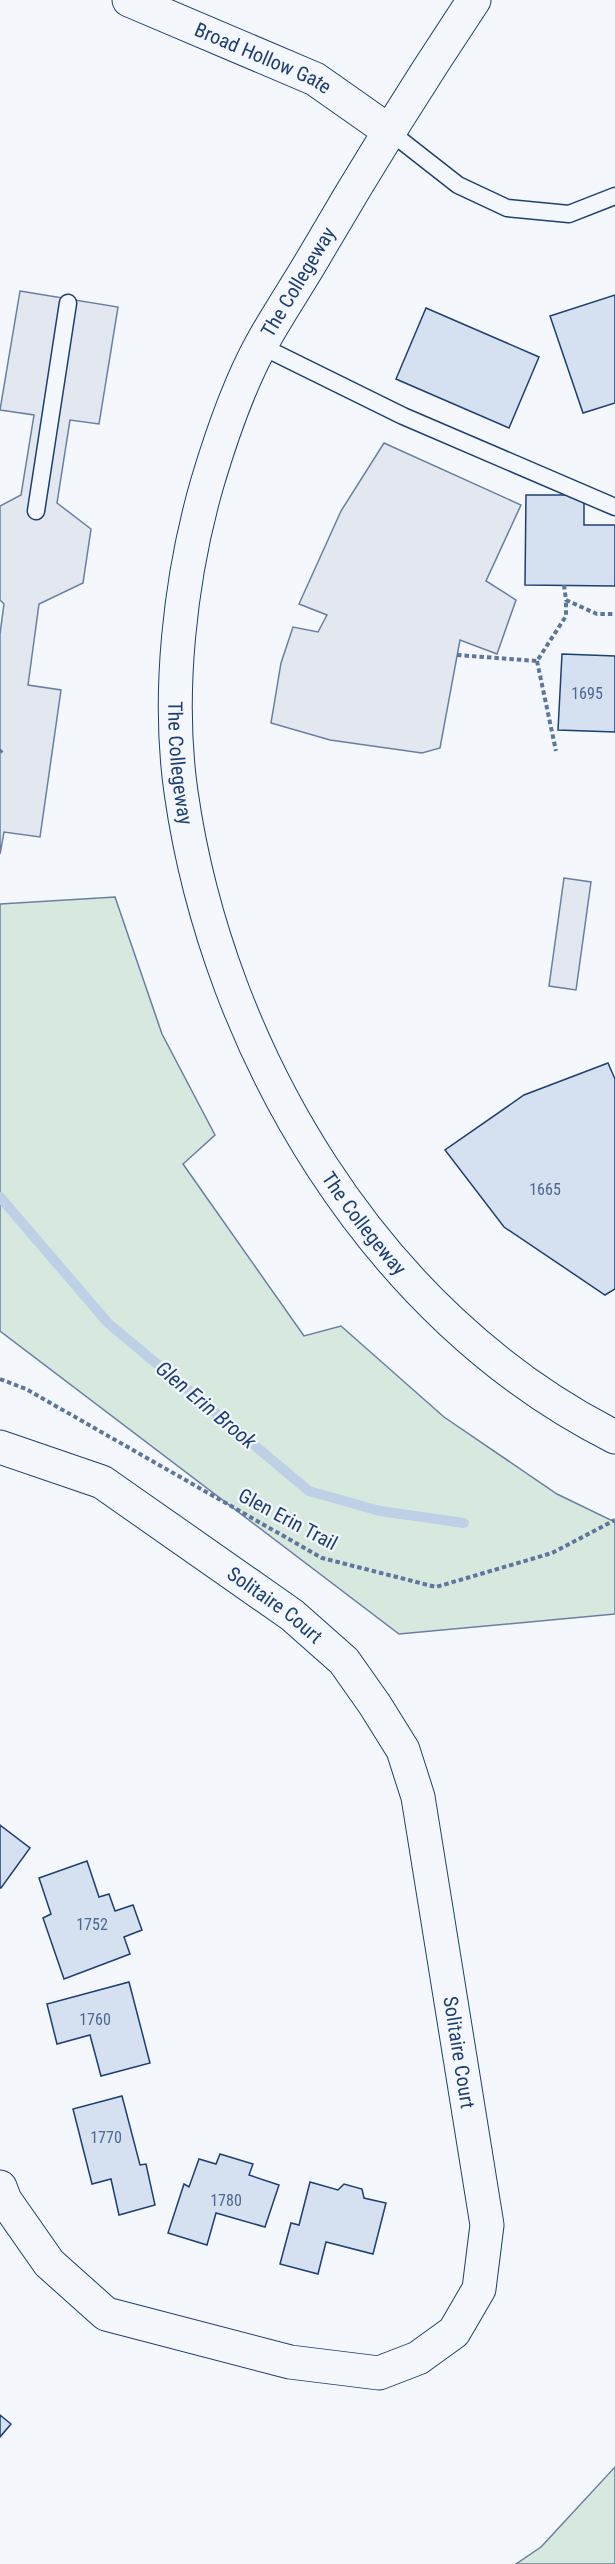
<svg xmlns="http://www.w3.org/2000/svg" width="615" height="2564" font-family="'Roboto Condensed',sans-serif">
  <style>
    .green { fill: #d7e8df; stroke: #687fa3; stroke-width: 1.5 }
    .parking { fill: #e3e8f0; stroke: #687fa3; stroke-width: 1.5 }
    .lines { fill: none; stroke-linecap: round; stroke-linejoin: round }
    .stream { stroke: #bed0e5; stroke-width: 10 }
    .building { fill: #d5e0f0; stroke: #1d3f73; stroke-width: 1.5 }
    .lane-casing { stroke: #1d3f73; stroke-width: 19 }
    .street-casing { stroke: #1d3f73; stroke-width: 35 }
    .secondary-casing { stroke: #1d3f73; stroke-width: 35 }
    .path { stroke: #5e769c; stroke-width: 4; stroke-dasharray: 4.5 3; stroke-linecap: butt }
    .lane { stroke: #f4f7fb; stroke-width: 16 }
    .street { stroke: #f4f7fb; stroke-width: 33 }
    .secondary { stroke: #f4f7fb; stroke-width: 33 }
    .labels { text-anchor: middle; stroke-width: 4.5; stroke-linejoin: round; paint-order: stroke }
    .number-label { font-size: 16px; fill: #4b6792 }
    .street-label { font-size: 20px; fill: #1d3f73; stroke: #f4f7fb }
    .water-label { font-size: 21px; font-style: italic; fill: #1d3f73; stroke: #f4f7fb }
  </style>
  <rect width="100%" height="100%" fill="#f4f7fb"/>
  <path class="green" d="M115,897L162,1034L215,1135L183,1164L304,1336L341,1326L444,1417L557,1494L615,1522V1614L399,1634L0,1331V904Z
    M615,2467V2564H516L541,2547Z"/>
  <path class="parking" d="M20,291L118,307L99,424L70,420L57,503L91,529L83,583L39,604L28,685L61,690L40,837L4,832L0,854V634L4,604L0,600V506L21,495L34,415L0,410Z
    M384,443L521,505L486,581L516,600L497,654L460,640L440,748L422,753L330,740L271,723L281,663L293,627L318,632L327,615L299,604L341,511Z
    M564,878L591,882L576,990L549,986Z"/>
  <g class="lines">
    <path class="stream" d="M0,1197L108,1323L309,1491L380,1511L464,1523"/>
  </g>
  <path class="building" d="M615,295V403L583,413L550,316Z
    M426,308L539,357L509,428L396,379Z
    M526,495H584V525H615V586L525,585Z
    M562,654L615,656V732L558,730Z
    M608,1063L615,1079V1289L605,1295L504,1227L445,1150L524,1095Z
    M0,1825L30,1848L1,1888H0Z
    M87,1861L99,1897L109,1894L115,1911L133,1905L142,1930L124,1937L130,1954L64,1979L43,1918L51,1914L39,1878Z
    M129,1982L150,2063L101,2076L90,2035L57,2044L47,2004Z
    M122,2096L140,2165L146,2164L155,2205L119,2215L111,2179L92,2184L73,2109Z
    M220,2154L253,2164L249,2175L279,2185L265,2227L216,2213L207,2245L168,2233L184,2184L189,2187L199,2159L216,2164Z
    M310,2182L338,2190L344,2184L362,2189L364,2198L386,2203L373,2254L326,2242L318,2274L280,2264L291,2223L299,2225Z
    M0,2415L11,2424L0,2437Z"/>
  <g class="lines">
    <g class="lane-casing">
      <path id="lane" d="M389,131L458,185L507,208L569,214L615,196
        M261,346L403,416L615,507
        M36,511L68,303"/>
    </g>
    <g class="street-casing">
      <g id="street">
        <path id="s1" d="M129,0L315,79L389,131"/>
        <path id="s2" d="M0,1447L102,1482L292,1615L344,1661L375,1705L403,1750L418,1797L487,2225L479,2289L454,2332L418,2358L379,2373L290,2362L106,2314L49,2263L5,2200L0,2187"/>
      </g>
    </g>
    <g class="secondary-casing">
      <g id="secondary">
        <path id="s3" d="M474,0C418,84 365,169 314,257C297,286 278,314 262,343C238,386 221,437 207,484C180,578 167,694 181,792C218,1052 376,1317 615,1437"/>
      </g>
    </g>
    <path class="path" d="M564,585L566,600L597,614H615
      M457,655L537,661L566,616V600
      M537,661L556,751
      M0,752L2,750
      M0,1379L26,1389L322,1558L436,1587L552,1553L615,1520"/>
    <use href="#lane" class="lane"/>
    <use href="#street" class="street"/>
    <use href="#secondary" class="secondary"/>
  </g>
  <g class="labels">
    <g class="number-label">
      <text x="587" y="699">1695</text>
      <text x="545" y="1195">1665</text>
      <text x="92" y="1930">1752</text>
      <text x="95" y="2025">1760</text>
      <text x="106" y="2143">1770</text>
      <text x="226" y="2206">1780</text>
    </g>
    <g class="street-label">
      <text dy="7" stroke="none"><textPath href="#s1" startOffset="146">Broad Hollow Gate</textPath></text>
      <text transform="translate(298 282) rotate(-59)" y="7">The Collegeway</text>
      <text dy="7" stroke="none"><textPath href="#s3" startOffset="837">The Collegeway</textPath></text>
      <text dy="7" stroke="none"><textPath href="#s3" startOffset="1340">The Collegeway</textPath></text>
      <text transform="translate(288 1519) rotate(28)" y="7">Glen Erin Trail</text>
      <text dy="7" stroke="none"><textPath href="#s2" startOffset="320">Solitaire Court</textPath></text>
      <text dy="7" stroke="none"><textPath href="#s2" startOffset="824">Solitaire Court</textPath></text>
    </g>
    <g class="water-label">
      <text transform="translate(206 1405) rotate(40)" y="7">Glen Erin Brook</text>
    </g>
  </g>
</svg>
